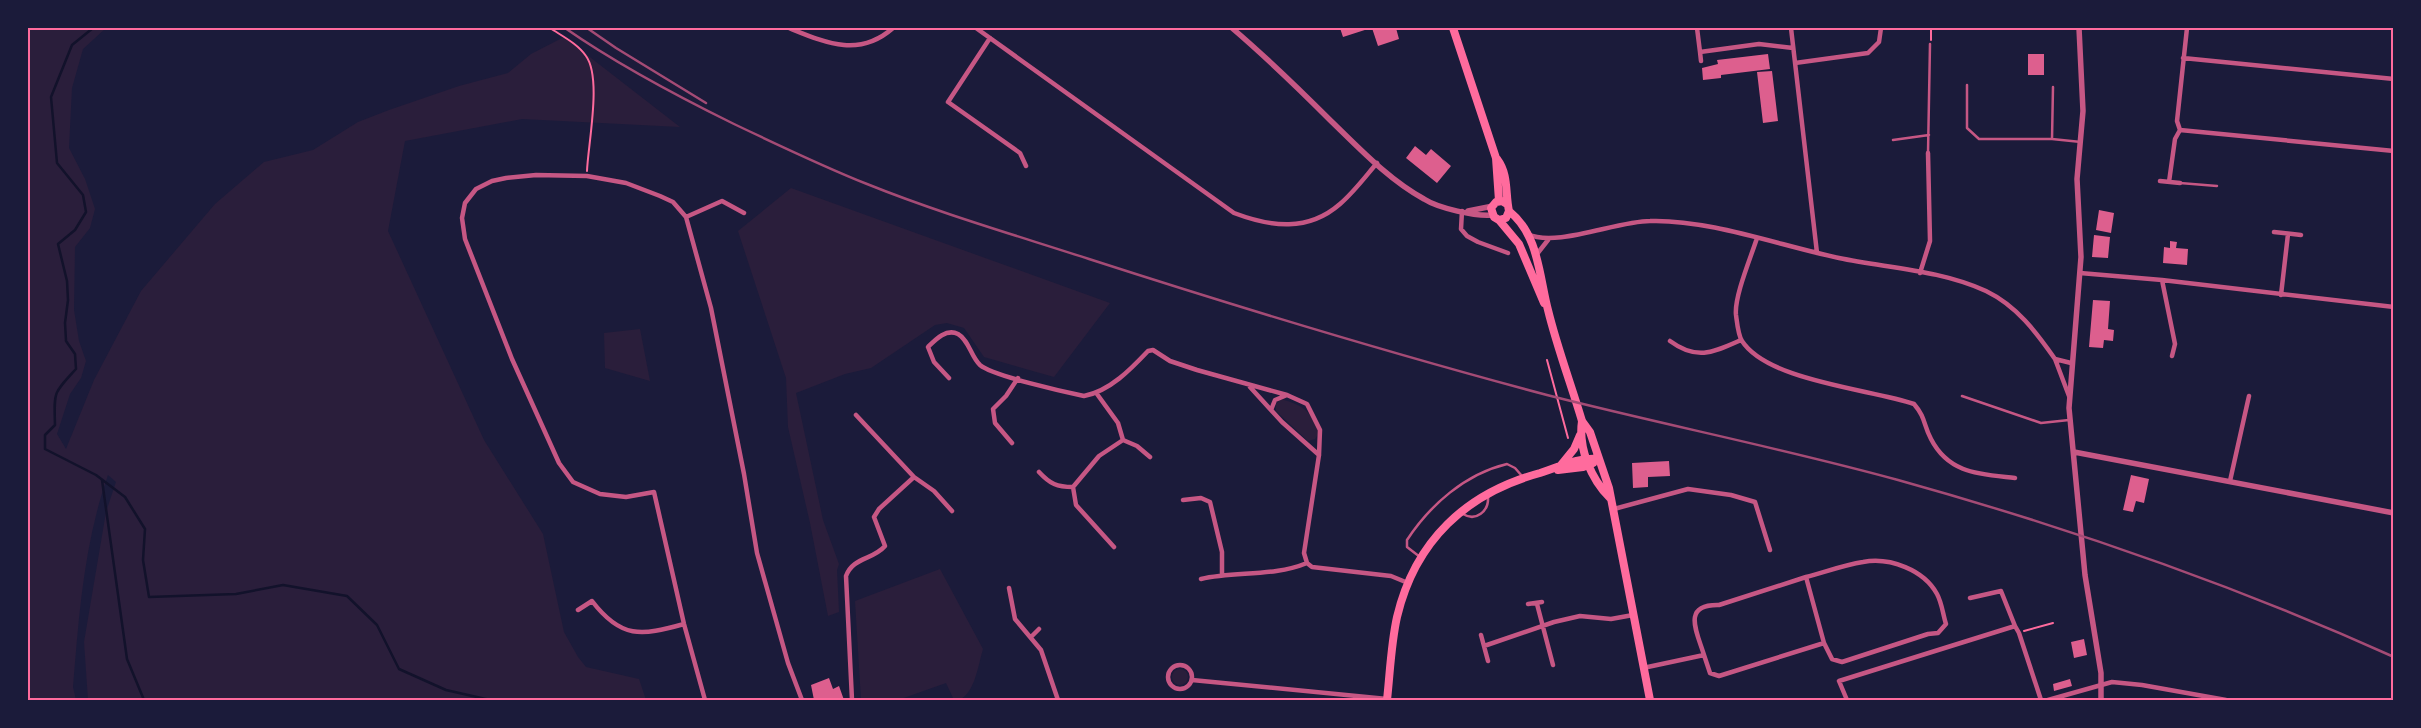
<svg xmlns="http://www.w3.org/2000/svg" width="2421" height="728" font-family="Poppins,sans-serif">
  <style>
    .green { fill: #2a1e3b }
    .lines { fill: none; stroke-linecap: round; stroke-linejoin: round }
    .stream { stroke: #12122b; stroke-width: 2.5 }
    .building { fill: #dd5f8e }
    .path { stroke: #ff6b9d; stroke-width: 2 }
    .service { stroke: #c65784; stroke-width: 2.5 }
    .minor { stroke: #c65784; stroke-width: 4.5 }
    .tertiary { stroke: #c65784; stroke-width: 5.5 }
    .primary { stroke: #ff6b9d; stroke-width: 8 }
    .rail { stroke: #a44b75; stroke-width: 2.5 }
    .neatline { fill: none; stroke: #ff6b9d; stroke-width: 2 }
  </style>
  <rect width="100%" height="100%" fill="#1b1b3a"/>
  <path class="green" d="M28,28H106L83,49L72,88L69,148L85,179L95,209L90,228L75,247L74,310L79,341L86,361L81,378L70,394L57,434L66,449L94,380L141,291L215,204L264,162L313,150L358,122L389,110L459,86L508,73L531,54L564,37L680,127L522,119L405,141L388,231L484,440L543,534L564,632L578,657L586,667L639,679L646,700H88L84,642L106,512L116,482L108,475C84,543 79,615 73,687L76,700H28Z
    M791,188L1110,303L1054,377L984,357L964,328L947,323L935,325L871,368L845,374L796,393L823,520L839,564L837,570L839,612L828,616L810,523L788,427L786,378L738,231Z
    M640,329L650,381L605,368L604,333Z
    M1281,399C1302,405 1312,411 1319,433L1315,439L1308,441L1276,411V404Z
    M940,569L983,649C978,665 974,701 954,700L946,683L898,700H861L855,601Z
    M1172 677a8 8 0 1 1 16 0a8 8 0 1 1-16 0Z"/>
  <g class="lines">
    <path class="stream" d="M93,28L72,45L51,97L57,163L83,195L86,212L75,230L58,244L67,281L68,300L65,323L66,341L75,354L76,369C53,394 54,391 55,425L45,435V449L96,475L125,497L145,529L143,560L149,597L236,594L283,585L347,596L377,625L399,669L446,690L490,700
      M102,480L127,659L144,700"/>
  </g>
  <path class="building" d="M1340,28H1371L1343,37Z
    M1372,28H1396L1399,39L1378,46Z
    M1768,54L1770,69L1721,75V78L1703,80L1702,68L1718,64L1717,60Z
    M2028,54H2044V75H2028Z
    M1772,71L1778,121L1763,123L1757,72Z
    M1415,146L1426,155L1431,149L1451,166L1437,183L1406,158Z
    M2099,210L2114,213L2111,233L2096,230Z
    M2094,235L2110,237L2108,258L2092,257Z
    M2170,241L2177,242L2176,248L2188,249L2187,265L2163,263L2164,247L2170,248Z
    M2093,300L2110,301L2108,329L2114,330L2113,341L2104,340L2103,348L2089,347Z
    M1669,461L1670,476L1648,477V487L1633,488L1632,463Z
    M2131,475L2149,479L2144,503L2136,501L2133,512L2123,510Z
    M2084,639L2087,655L2074,658L2071,642Z
    M829,678L833,689L839,686L844,700H814L811,685Z
    M2070,679L2072,686L2054,691L2053,684Z"/>
  <g class="lines">
    <path class="path" d="M550,28C562,36 578,44 586,56C602,78 588,144 587,171
      M1931,40V28
      M1547,360L1568,438
      M2024,631L2053,623"/>
    <path class="service" d="M1967,85V128L1979,139H2052L2081,142
      M2052,139L2053,87
      M1893,140L1929,135
      M1928,153L1930,44
      M2180,183L2217,186
      M1962,396L2041,423L2069,420
      M1463,514C1476,522 1489,511 1488,497
      M1420,557L1407,547V540C1430,505 1465,474 1507,464L1515,468L1522,476"/>
    <path class="minor" d="M789,28C826,43 859,58 893,28
      M976,28L1234,213C1271,227 1308,232 1340,204C1354,192 1365,177 1377,163
      M1697,28L1700,52
      M1791,28L1817,253
      M990,38L948,102L1020,153L1026,166
      M2183,58L2394,79
      M1701,61L1700,52L1759,44L1793,48
      M1795,63L1868,53L1879,42L1881,28
      M2180,130L2394,151
      M2180,130L2177,121L2187,28
      M2160,181L2180,183
      M2169,182L2175,139L2180,130
      M1462,211L1461,229L1467,236L1478,242L1508,253
      M686,217L722,201L744,213
      M2274,232L2301,235
      M1528,234C1555,248 1617,221 1650,221C1708,219 1781,246 1839,258C1887,268 1941,270 1986,291C2017,306 2036,332 2055,359L2071,363
      M1757,238C1751,257 1734,297 1736,315C1737,322 1738,335 1742,341C1768,381 1869,389 1914,404C1926,418 1923,424 1931,439C1949,474 1980,474 2015,478
      M1537,254L1548,240
      M1920,273L1930,241L1928,153
      M2080,273L2162,280L2394,307
      M2162,280L2175,344L2172,356
      M2281,295L2288,234
      M1670,341C1697,361 1714,352 1741,340
      M2055,359L2069,396
      M949,378L934,362L928,347C935,340 946,328 958,334C969,340 971,357 980,365C993,376 1065,392 1084,396C1110,391 1131,369 1148,351L1153,350L1170,361L1197,370L1287,395L1307,404L1320,430L1319,455L1304,553L1307,563
      M1250,387L1282,422L1319,455
      M1097,394L1118,423L1123,440L1099,456L1073,487L1076,505L1114,547
      M1271,410L1275,400L1287,395
      M856,415L914,477L934,491L952,511
      M1123,440L1137,446L1150,457
      M1012,443L995,423L993,409L1006,396L1018,378
      M1039,472C1050,484 1057,487 1073,487
      M2230,481L2249,396
      M1183,500L1201,498L1210,502L1222,552V574
      M1614,509L1688,489L1731,495L1755,502L1770,550
      M1307,563L1312,567L1391,576L1408,583
      M1806,577C1825,572 1844,565 1863,562C1890,557 1924,570 1937,594C1942,603 1943,615 1946,624L1938,633L1928,634L1842,662L1832,659L1824,643
      M1201,579C1236,571 1273,577 1307,563
      M1009,588L1015,619L1041,650L1058,700
      M1970,598L2001,591L2015,626
      M1528,604L1542,602
      M1537,604L1553,665
      M578,610L592,601C621,639 641,636 684,624
      M1481,635L1488,661
      M1032,636L1039,629
      M1484,646L1554,622L1580,616L1611,619L1633,615
      M1168 677a12 12 0 1 1 24 0a12 12 0 1 1-24 0Z
      M1643,668L1704,655C1697,632 1681,604 1719,605L1806,577L1824,643L1719,676L1710,673L1704,655
      M1192,680L1387,699
      M705,700L684,624L654,492L626,497L600,494L573,482L559,463L512,359L465,239L462,218L465,203L476,189L492,181L506,178L536,175L587,176L626,183L660,196L673,202L686,217L711,308L744,474L757,553L788,663L802,700
      M852,700L846,576C853,557 873,560 885,546L874,517L879,509L914,477
      M1847,700L1839,681L2015,626L2019,633L2041,700
      M2048,700L2112,682L2142,685L2226,700"/>
    <path class="tertiary" d="M1232,28C1266,57 1299,89 1331,121C1359,148 1389,180 1424,199C1438,208 1476,217 1493,215
      M2079,28L2083,111L2077,179L2081,257L2069,408L2085,575L2101,673V700
      M1468,211L1493,206
      M2074,452L2394,513"/>
    <path class="primary" d="M1453,28L1496,158L1499,201
      M1497,159C1509,175 1505,193 1509,211L1506,218L1499,220
      M1507,204L1502,201L1496,202L1491,208L1494,217L1499,220L1519,244L1544,303
      M1509,211C1539,235 1539,276 1548,310C1557,347 1571,384 1582,421L1590,432L1609,488L1650,700
      M1582,421C1578,448 1591,479 1610,498
      M1561,465L1574,449L1580,435
      M1558,470L1583,467L1593,463
      M1387,700C1390,673 1391,644 1397,617C1415,541 1466,493 1540,473C1560,467 1577,457 1599,459"/>
    <path class="rail" d="M565,28C618,65 675,95 734,124C778,145 822,166 867,184C939,213 1015,235 1089,259C1241,308 1393,354 1547,395C1664,425 1782,448 1898,480C2067,527 2234,585 2394,657
      M587,28L616,48L706,103"/>
  </g>
  <rect width="2421" height="728" fill="none" stroke="#1b1b3a" stroke-width="58"/>
  <rect x="29" y="29" width="2363" height="670" class="neatline"/>
</svg>
